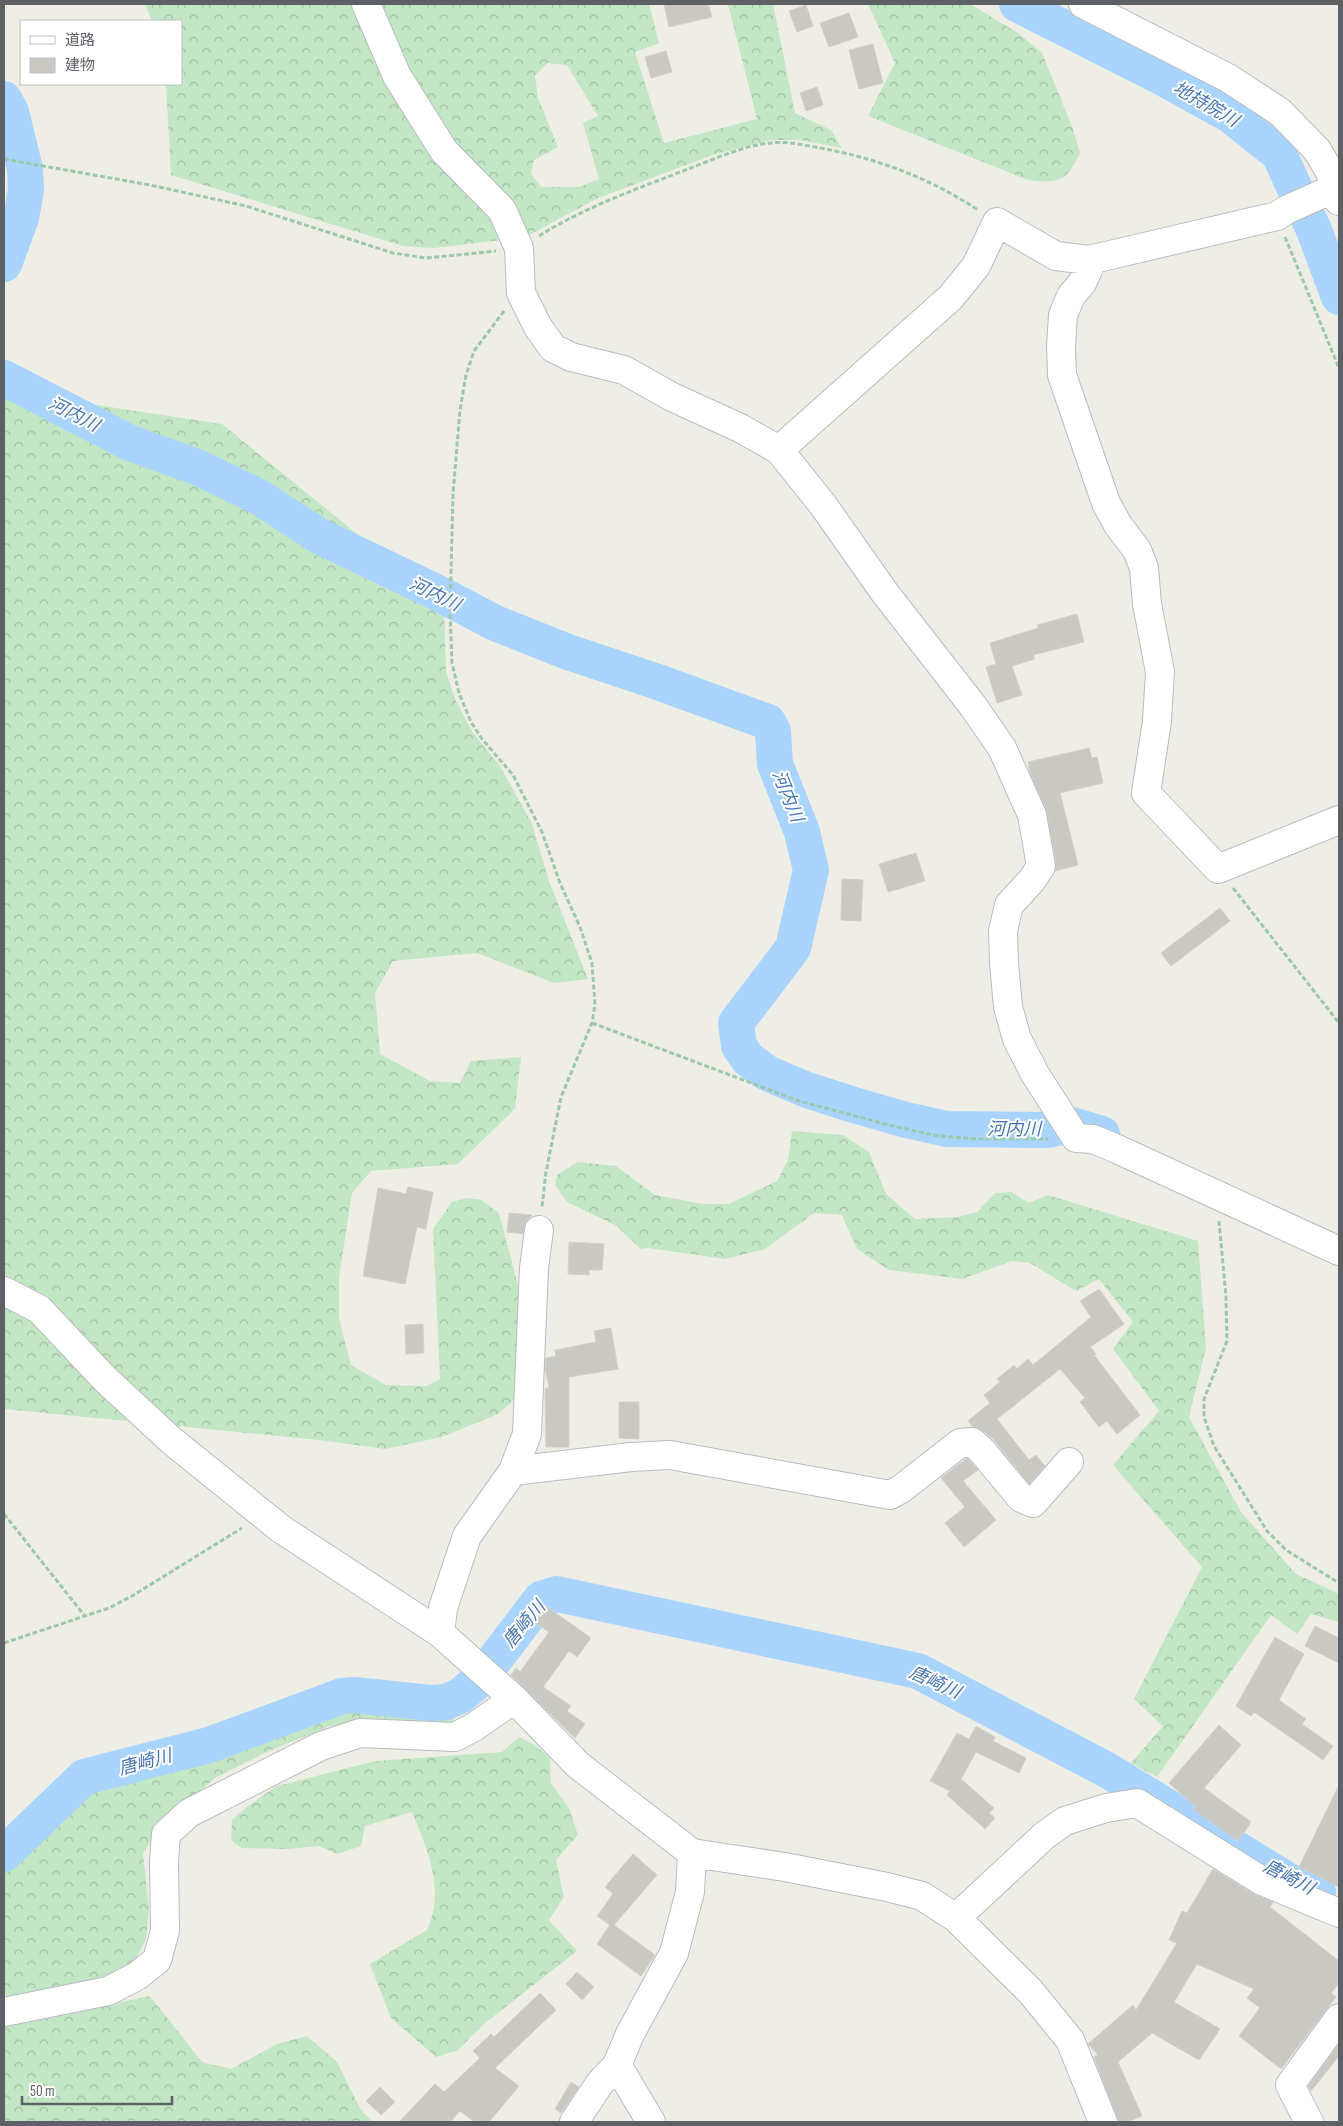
<svg xmlns="http://www.w3.org/2000/svg" width="1343" height="2126" font-family="'Sofia Sans Condensed','Noto Sans JP',sans-serif">
  <style>
    .forest { fill: url(#forest-crowns); fill-rule: evenodd }
    .lines { fill: none; stroke-linecap: round; stroke-linejoin: round }
    .river { stroke: #a8d4fd; stroke-width: 36 }
    .building { fill: #cac8c3; stroke: #d4d0c4 }
    .minor-casing { stroke: #b8bbbf; stroke-width: 30 }
    .path { stroke: #9cc7ab; stroke-width: 3; stroke-dasharray: 5 2.5; stroke-linecap: butt }
    .minor { stroke: #fff; stroke-width: 28 }
    .labels { text-anchor: middle; stroke-width: 4; stroke-linejoin: round; paint-order: stroke }
    .water-label { font-size: 18px; font-style: italic; fill: #4473b0; stroke: #fff }
  </style>
  <defs>
    <pattern id="forest-crowns" width="20" height="18" patternUnits="userSpaceOnUse" patternTransform="scale(1.25)"><rect width="20" height="18" fill="#c3e6c5"/><path d="M2 6a3 3 0 1 1 6 0M12 15a3 3 0 1 1 6 0" fill="none" stroke="#a2bea4"/></pattern>
  </defs>
  <rect width="100%" height="100%" fill="#efeee6"/>
  <path class="forest" d="M145,4H649L659,43L635,52L664,143L757,119L728,4H773L795,113L831,130L842,148L800,140H771L713,155L598,198L531,234L502,240L433,248L403,246L171,175L166,84H181V21H152ZM547,63L567,65L598,116L583,123L599,179L579,187H541L531,174L534,160L558,147L538,98L535,76Z
    M868,4H970L1018,33L1042,53L1073,129L1080,153C1066,183 1059,183 1028,180L868,116L895,63Z
    M4,391L222,424L444,605L446,672L456,701L473,733L500,766L532,824L549,881L588,979L554,983L477,953L393,961L375,993L380,1054L430,1081L460,1083L471,1061L521,1057L515,1109L458,1164L371,1171L352,1193L339,1277V1319L351,1365L386,1385L426,1386L440,1379L433,1229L452,1202L467,1198L481,1200L499,1213L525,1312L517,1397L498,1414L442,1437L385,1449L319,1440L4,1409Z
    M792,1131L843,1135L869,1152L886,1194L915,1219L957,1217L977,1212L995,1193L1011,1192L1029,1203L1048,1195L1198,1241L1206,1348L1189,1417L1241,1512L1296,1574L1339,1594V1622L1311,1614L1297,1634L1271,1615L1157,1777L1131,1763L1163,1726L1134,1699L1202,1567L1113,1465L1159,1411L1113,1349L1133,1322L1099,1279L1076,1291L1030,1263L1012,1261L962,1279L889,1270L857,1249L842,1215L814,1213L765,1249L725,1259L648,1248L641,1249L615,1225L567,1202L555,1185L557,1175L578,1162L616,1166L655,1195L702,1204H729L777,1181L788,1160Z
    M367,1703L447,1707L453,1710L455,1717L451,1723L373,1722L330,1726L267,1752L215,1778L161,1824L143,1854L149,1909L146,1939L134,1962L115,1975L47,1992L4,2000V1861L67,1797L91,1780L206,1751L337,1704Z
    M519,1737L535,1745L550,1758L551,1783L569,1808L578,1835L556,1860L564,1897L549,1920L577,1951L485,2023L458,2050L436,2057L391,2018L370,1964L427,1930C430,1923 433,1915 434,1907C439,1875 424,1841 412,1812L365,1826L361,1846L337,1854L319,1846L288,1849L241,1848L231,1840L232,1820L248,1806L277,1786L375,1761L502,1752Z
    M150,1996L202,2062L231,2069L277,2044L307,2036L337,2062L361,2110L373,2122H4V2025Z"/>
  <g class="lines">
    <path class="river" d="M1017,4L1163,78L1230,115L1279,154L1314,230L1339,297
      M4,99L11,112L25,169L26,190L21,218L4,264
      M4,378L130,443L197,467L259,497L319,536L438,593L495,623L568,652L655,681L768,722L773,731L775,764L802,832L811,870L793,948L736,1023L739,1046L748,1059L767,1073L807,1090L854,1105L906,1120L947,1129L1048,1130L1072,1125L1102,1134
      M489,1667L541,1599L557,1594L918,1671L1107,1770L1289,1881L1318,1892
      M4,1854L84,1777L209,1745L342,1696L354,1695L431,1703L446,1702L460,1696L480,1679"/>
  </g>
  <path class="building" d="M664,4H708L712,17L669,27Z
    M806,5L813,26L797,32L789,11Z
    M849,13L858,37L829,47L820,23Z
    M873,44L883,83L859,89L849,50Z
    M666,51L672,72L651,78L645,57Z
    M817,87L823,105L806,111L800,93Z
    M1077,614L1084,642L1033,655L1035,659L1012,666L1022,695L997,703L986,667L996,664L990,643L1038,628L1037,625Z
    M1089,748L1092,758L1097,757L1103,783L1060,793L1078,865L1055,871L1056,863L1047,812L1030,773L1028,762Z
    M916,853L925,881L888,892L879,864Z
    M842,879L863,880L861,921L841,920Z
    M1220,908L1230,921L1171,966L1161,953Z
    M408,1187L433,1192L426,1229L417,1227L405,1284L363,1276L378,1188L406,1194Z
    M509,1213L532,1215L526,1221L523,1234L507,1232Z
    M569,1242L604,1244L602,1270H589V1275L568,1274Z
    M1099,1289L1124,1324L1090,1347L1096,1354L1094,1355L1140,1415L1117,1434L1107,1421L1099,1427L1080,1402L1085,1398L1060,1369L997,1419L1029,1460L1036,1455L1045,1466L1029,1484L993,1439L982,1430L973,1427L968,1421L990,1403L984,1395L1000,1382L997,1379L1014,1365L1017,1369L1028,1359L1033,1365L1091,1317L1080,1301Z
    M423,1324L424,1353L406,1354L405,1325Z
    M611,1328L618,1369L569,1377V1447H546L545,1388H549L545,1368L546,1358L556,1356L555,1350L596,1342L594,1331Z
    M619,1402H639V1439L619,1438Z
    M967,1458L978,1470L963,1481L996,1520L964,1547L945,1523L965,1507L941,1478Z
    M543,1604L591,1638L577,1657L569,1651L543,1687L571,1706L567,1711L585,1724L575,1738L511,1675L516,1668L520,1672L549,1632L531,1620Z
    M1315,1626L1339,1638V1663L1305,1646Z
    M1275,1637L1304,1654L1279,1700L1306,1719L1302,1724L1333,1746L1323,1760L1254,1712L1251,1716L1236,1706Z
    M1219,1725L1241,1745L1204,1788L1251,1822L1238,1841L1194,1810L1196,1807L1169,1783Z
    M976,1726L995,1737L993,1741L1026,1758L1019,1773L976,1752L961,1779L994,1808L989,1813L995,1818L985,1829L947,1795L950,1791L930,1781L957,1733L969,1739Z
    M1339,1785V1887L1299,1867Z
    M633,1854L657,1875L614,1925L655,1955L641,1976L597,1944L610,1925L597,1916L613,1894L605,1887Z
    M1213,1869L1254,1894L1273,1902L1270,1907L1339,1961V1983L1331,1993L1336,1997L1281,2069L1239,2036L1260,2008L1247,1998L1254,1989L1197,1964L1174,2002L1220,2029L1199,2060L1152,2033L1118,2062L1142,2116L1127,2122H1118L1094,2057L1098,2055L1088,2044L1133,2005L1136,2010L1177,1943L1169,1940L1182,1911L1187,1913Z
    M577,1972L594,1987L582,2000L566,1984Z
    M540,1993L556,2010L495,2068L519,2086L489,2122H474L460,2111L450,2122H399L435,2084L444,2092L480,2058L473,2051L491,2034L494,2037Z
    M1339,2044V2056L1311,2091L1308,2086Z
    M571,2082L579,2087L561,2113L555,2109Z
    M380,2087L395,2102L381,2115L366,2101Z"/>
  <g class="lines">
    <g class="minor-casing">
      <path id="minor" d="M366,4L397,76L444,151L502,210L519,248L521,293L538,327L553,348L571,357L624,370L672,397L740,428L779,450L823,505L885,593L973,706L1002,748L1032,815L1041,866L1032,880L1009,905L1003,931L1004,963L1008,1007L1017,1039L1035,1074L1076,1138L1093,1139L1117,1149L1339,1251
        M1083,4L1228,78L1280,112L1317,150L1330,172L1339,201
        M1089,260L1088,270L1082,283L1071,296L1063,315L1061,347L1062,375L1106,503L1118,525L1137,550L1144,568L1147,604L1160,672L1157,721L1146,793L1218,869L1339,820
        M779,450L951,297L976,266L997,222L1056,256L1089,260L1277,216L1286,210L1335,188
        M4,1291L39,1309L106,1380L172,1441L281,1529L440,1633L514,1699L578,1765L692,1853L785,1867L887,1887L922,1896L956,1918L1030,1991L1070,2040L1103,2122
        M513,1471L631,1457L670,1455L890,1495L901,1489L960,1443L972,1442L982,1451L1021,1498L1033,1503L1069,1462
        M440,1633L443,1608L467,1536L513,1471L527,1434L534,1268L539,1230
        M956,1918L1045,1835L1065,1821L1106,1808L1137,1803L1262,1881L1339,1913
        M4,2012L108,1991L137,1976L157,1960L165,1931L164,1862L166,1834L189,1813L321,1746L360,1733L455,1737L474,1727L514,1699
        M617,2065L651,2122
        M574,2122L600,2083L617,2065L630,2034L674,1953L690,1892L692,1853
        M1309,2122L1290,2085L1339,2018"/>
    </g>
    <path class="path" d="M4,159L150,185L246,206L393,253L426,258L496,251
      M539,236C585,207 637,189 688,169C712,160 745,145 771,143C787,141 804,145 820,148C876,158 930,178 978,210
      M1285,237L1339,368
      M504,311L474,351L466,375L460,410L453,494L450,612L452,663L459,693L471,722L482,739L513,775L542,832L560,883L580,927L592,963L595,1005L592,1023L561,1097L546,1172L542,1207
      M1233,888L1339,1023
      M592,1023L799,1101L893,1126L938,1136L979,1139H1048
      M1219,1221L1226,1297L1227,1341L1204,1399V1417L1214,1446L1267,1531L1286,1550L1339,1583
      M4,1514L84,1615
      M4,1643L109,1608L132,1596L242,1528"/>
    <use href="#minor" class="minor"/>
  </g>
  <g class="labels">
    <g class="water-label">
      <text transform="translate(1206 104) rotate(30)" y="6">地持院川</text>
      <text transform="translate(74 414) rotate(27)" y="6">河内川</text>
      <text transform="translate(435 594) rotate(26)" y="6">河内川</text>
      <text transform="translate(788 796) rotate(68)" y="6">河内川</text>
      <text x="1014" y="1135">河内川</text>
      <text transform="translate(524 1624) rotate(-50)" y="6">唐崎川</text>
      <text transform="translate(935 1682) rotate(24)" y="6">唐崎川</text>
      <text transform="translate(145 1762) rotate(-15)" y="6">唐崎川</text>
      <text transform="translate(1289 1877) rotate(27)" y="6">唐崎川</text>
    </g>
  </g>
  <rect width="1343" height="2126" fill="none" stroke="#5d6166" stroke-width="10"/>
  <rect x="20" y="20" width="162" height="65" fill="#ffffff" stroke="#bec0c2"/>
  <rect x="30" y="36" width="25" height="8" fill="#ffffff" stroke="#bec0c2"/>
  <text x="65" y="45" font-size="15" fill="#5d6166">道路</text>
  <rect x="30" y="58" width="25" height="15" fill="#cac8c3" stroke="#bec0c2"/>
  <text x="65" y="70" font-size="15" fill="#5d6166">建物</text>
  <path d="M22 2096v8h150v-8" fill="none" stroke="#5d6166" stroke-width="2.5"/>
  <text x="30" y="2096" font-size="15" fill="#5d6166" stroke="#ffffff" stroke-width="4" paint-order="stroke">50 m</text>
</svg>
